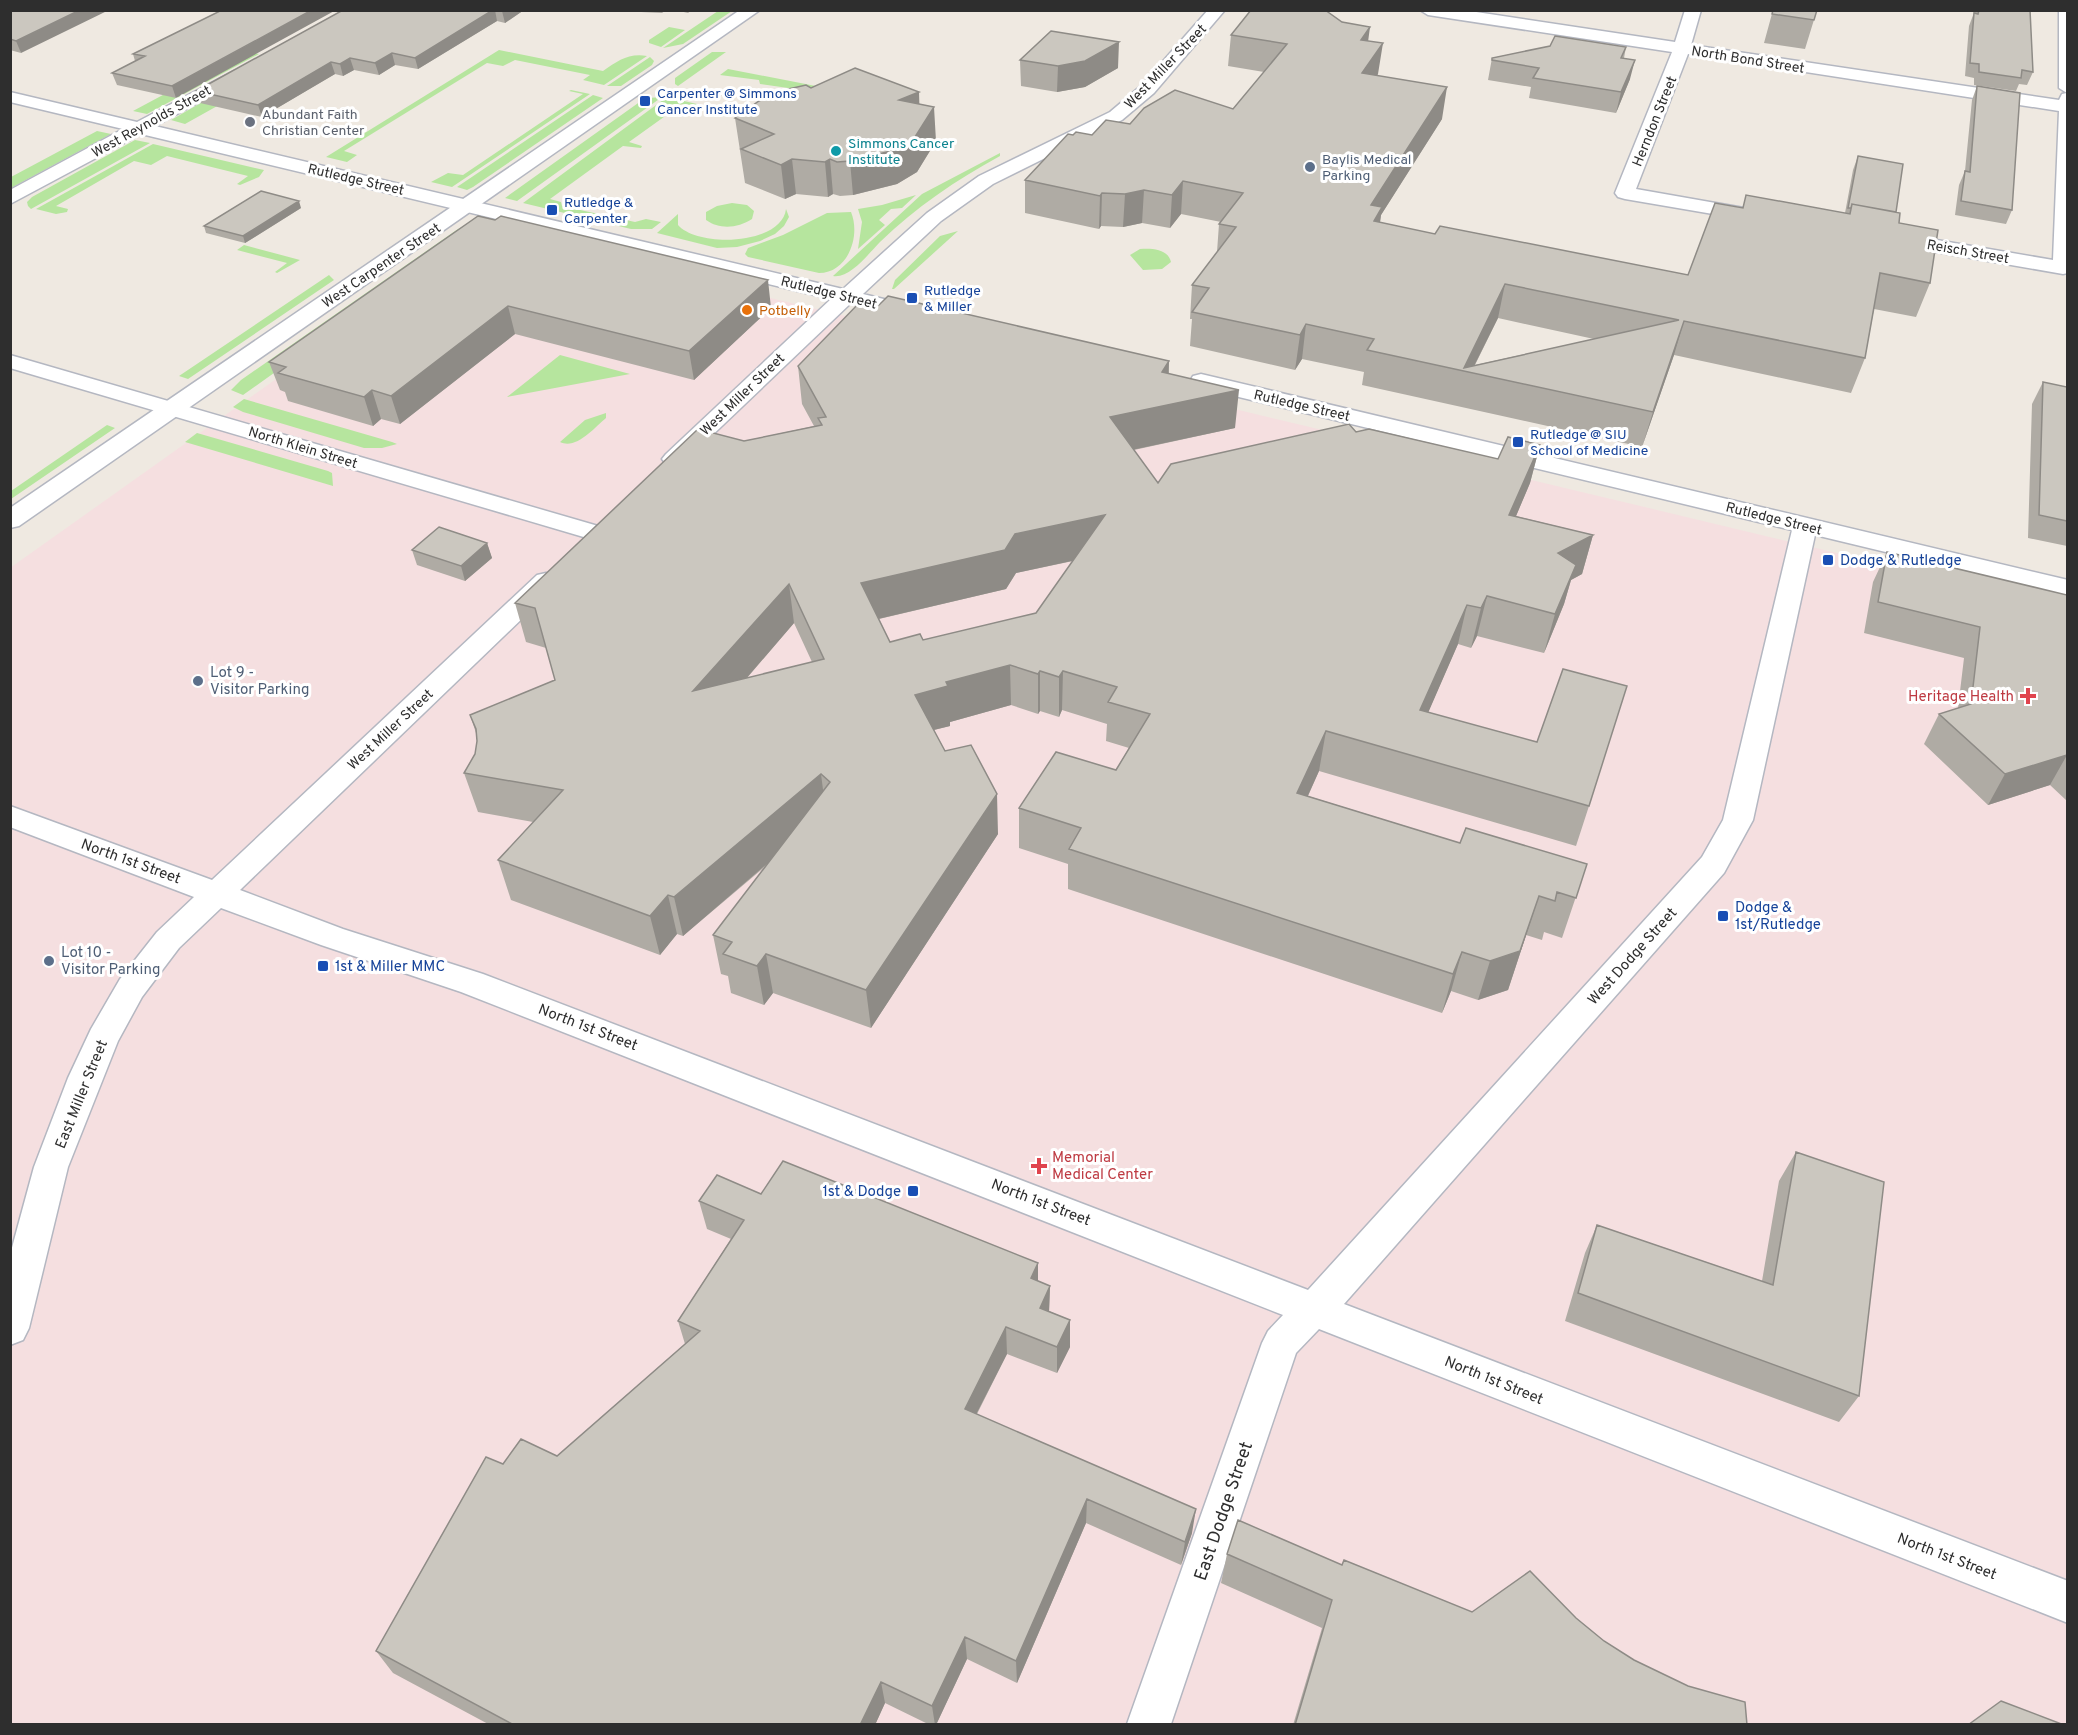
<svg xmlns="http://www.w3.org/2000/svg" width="2078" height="1735" font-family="Overpass,sans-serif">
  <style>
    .medical { fill: #f5dfe0 }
    .green { fill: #b6e59e }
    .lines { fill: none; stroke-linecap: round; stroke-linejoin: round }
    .minor-casing { stroke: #b4b7c1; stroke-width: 3 }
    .tertiary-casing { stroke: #b4b7c1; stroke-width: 3 }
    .minor { fill: #fff; fill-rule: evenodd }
    .tertiary { fill: #fff; fill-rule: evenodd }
    .wall { fill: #afaba4; fill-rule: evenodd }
    .shaded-wall { fill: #8e8b86 }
    .building { fill: #cbc7bf; stroke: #8e8b86; stroke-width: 1.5; fill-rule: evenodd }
    .transit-dot { fill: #1a4fb4; stroke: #fff; stroke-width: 2 }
    .worship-dot { fill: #6b7280; stroke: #fff; stroke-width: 2 }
    .culture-dot { fill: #0f9aa8; stroke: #fff; stroke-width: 2 }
    .service-dot { fill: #5c6f8a; stroke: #fff; stroke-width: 2 }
    .food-dot { fill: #e8710a; stroke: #fff; stroke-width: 2 }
    .health-dot { fill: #e0444e; stroke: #fff; stroke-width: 2 }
    .labels { text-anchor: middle; stroke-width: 6; stroke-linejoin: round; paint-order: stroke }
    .far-street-label { font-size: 14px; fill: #2e2e2e; stroke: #fff }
    .far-transit-label { font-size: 14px; fill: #164399; stroke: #fff; text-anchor: start }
    .far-worship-label { font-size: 14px; fill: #5b616d; stroke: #fff; text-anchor: start }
    .far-culture-label { font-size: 14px; fill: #0d838f; stroke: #fff; text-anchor: start }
    .far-service-label { font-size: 14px; fill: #4e5e75; stroke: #fff; text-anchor: start }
    .far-food-label { font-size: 14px; fill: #c56008; stroke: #fff; text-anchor: start }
    .transit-label { font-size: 15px; fill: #164399; stroke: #fff; text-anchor: start }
    .service-label { font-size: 15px; fill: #4e5e75; stroke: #fff; text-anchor: start }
    .health-label { font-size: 15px; fill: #be3a42; stroke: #fff; text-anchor: end }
    .street-label { font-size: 15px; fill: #2e2e2e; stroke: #fff }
    .near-street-label { font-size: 18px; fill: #2e2e2e; stroke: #fff }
  </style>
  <rect width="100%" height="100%" fill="#efe9e1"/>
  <path class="medical" d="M486,230L2067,608V1724H11L10,568Z"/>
  <path class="green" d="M718,11H732L683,44L663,48Z
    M669,27L685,30L661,47L649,43V40Z
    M499,50L603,71C618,61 628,53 647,56L604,85L583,80L590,75L515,60L503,66L487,63L344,151L357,155L347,162L326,157Z
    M245,51L259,54L147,114L133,111Z
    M712,52H726L678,86L675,84V78Z
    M650,57L654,61L652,65L621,86H607Z
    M728,69L821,87L816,92L760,84L759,80L720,75Z
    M571,90L590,94L452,187L431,182L448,173L463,175L583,94L569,91Z
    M593,95L603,98L473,187L467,190L457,187Z
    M211,97L228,100L185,124L171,120Z
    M662,97L517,201L505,198L641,101L648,98Z
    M667,97L701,105L695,107L682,104L629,142L642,146L641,148L623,146L550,199L561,202L562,206L635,222L646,219L661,222L652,229H631L523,203Z
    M97,131L111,134L11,188V177Z
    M135,140L150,143L31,209L28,206L27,202L32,197Z
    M153,144L264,170L259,177L240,185L237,184L248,176L167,156L151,165L134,161L56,206L68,209L67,212L56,214L36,209Z
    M1000,153V156C956,180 916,207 880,242C869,253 850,279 833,276L922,194Z
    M916,195L902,208L891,209L879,220L885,225L858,249L862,222L858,209L882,205Z
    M732,203L747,205L754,211L752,219C738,228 720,230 706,220V212L717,206Z
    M786,209L789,217L784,226L775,234L760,241L737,247L717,248L657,233L678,214V225C698,248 782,245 786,209Z
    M851,212C861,236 848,273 819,273L748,257L745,254L748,248L783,235L827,213Z
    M471,223L481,225L243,395L231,390L241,380L458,229Z
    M958,231L894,289H892L895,280L940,236Z
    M244,245L300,260L277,273L275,272L287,263L237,250Z
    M1140,249C1152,248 1168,249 1171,262L1162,269L1143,270L1130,255Z
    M329,275L334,280L188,379L179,376Z
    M560,355L630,374L507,397Z
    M244,399L392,442L397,444L382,448H364L243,412L233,407Z
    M606,413V418C594,428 576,450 560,442L585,420Z
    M107,425L115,428L11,499V491Z
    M197,433L328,471L332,473L333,486L185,442Z"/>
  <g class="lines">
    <g class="minor-casing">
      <path id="minor" d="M1208,10H1225L1154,93L1122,120L993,184L941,221L863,294L925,309L928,313L925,317L918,319L851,303L682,464L674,466L666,464L662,459L666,454L831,299L141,134L10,204V190L123,129L10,102V92L137,122L234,71L240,72L243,76L240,80L155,126L843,289L927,213L979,176L1110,112L1142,85Z
        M1420,10H1463L1675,42L1685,10H1701L1691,45L2059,100L2062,94L2067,93L2059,88V10H2068V273L2063,274L1896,245L1889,243L1886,239L1889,235L1896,233L2053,260L2059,111L1688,54L1636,189L1761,211L1764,215L1761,219L1754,221L1625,199L1618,197L1615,193L1672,52L1428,15Z
        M10,355L605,528L608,533L605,538L596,540L587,538L10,368Z
        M1201,374L2068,580V596L1815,535L1753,820L1724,873L1344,1304L2068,1581V1623L1319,1329L1296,1353L1171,1724H1127L1262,1343L1268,1331L1283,1315L461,992L321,945L221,908L179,948L142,997L118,1041L68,1167L29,1328L23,1340L10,1345V1255L34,1167L68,1078L91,1029L120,979L157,932L194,897L10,827V806L212,880L537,575L546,573L555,575L559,581L555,587L240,890L343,929L483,974L1308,1290L1702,857L1723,820L1792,530L1193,386L1190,381L1193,376Z"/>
    </g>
    <g class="tertiary-casing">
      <path id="tertiary" d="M740,10H760L19,526L10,528V508Z"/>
    </g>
    <use href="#minor" class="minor"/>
    <use href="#tertiary" class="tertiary"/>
  </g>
  <path class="wall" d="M10,10L21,53L10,50Z
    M222,10L176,98L117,85L112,73L135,61L133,54Z
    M343,10H524L505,23L497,21L418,69L395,65L379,75L354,70L343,76L335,74L262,117L200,103L196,91Z
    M631,10H666L662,13L641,12Z
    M675,10H692L688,13Z
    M1773,10H1817L1805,49L1764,43Z
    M1975,10H2030L2033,72L2027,85L2019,84L2016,91L1974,85V78L1965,76L1969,26Z
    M1231,35L1368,41L1378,74L1377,75L1442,119L1381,215L1380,223L1435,234L1688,275L1743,207L1845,213L1853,170L1858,156L1896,212L1899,223L1930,283L1916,317L1874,309L1865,358L1851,393L1674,355L1642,447L1362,385L1364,372L1302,359L1295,370L1190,346L1192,319H1190L1192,285L1217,252L1219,224L1221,222L1181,214L1170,228L1142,223L1123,227L1101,226L1099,229L1025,213V180L1073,135H1092L1130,124L1233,109L1264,72L1228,66ZM1498,318L1594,339L1475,365Z
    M1550,46L1626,47L1624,58L1630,79L1616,113L1529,98L1531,87L1488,80L1492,58Z
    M1020,60L1118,68L1085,87L1057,92L1021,86Z
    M1977,86L2012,210L2006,224L1955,215L1959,185L1965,171L1972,100Z
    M811,88L919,92V104L936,141L917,172L897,184L853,195L840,196L833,194L828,197L796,194L785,199L745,183L735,118Z
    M301,208L245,243L206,233L204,226Z
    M478,216L771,308L694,380L515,334L400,424L381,419L373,426L288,401L285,392L280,390L269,362Z
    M879,305L1169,361V374L1235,428L1134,450L1158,483L1356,432L1498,459L1540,445L1530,483L1516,516L1593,535L1582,574L1571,580L1564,604L1544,653L1477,636L1471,648L1458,644L1428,712L1589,806L1576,846L1319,771L1308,796L1460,843L1587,864L1562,938L1544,932L1542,940L1526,935L1508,990L1478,1000L1451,991L1442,1013L1068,889V864L1019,848V808L1116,770L1129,748L1106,741L1107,724L1062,710L1059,717L1040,711L1038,714L1011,705L950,722V726L934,730L945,751L998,834L871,1028L773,993L764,1005L731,993L728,976L721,974L713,935L768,864L683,936L677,934L660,955L511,900L498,860L533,822L478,812L464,773L475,754L477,741V736L470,715L555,680L546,648L526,642L515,603L744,441L814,426L802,404L798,366ZM1073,561L1036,613L923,640L890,642L879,619L1006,589L1016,573ZM794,623L812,662L747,678Z
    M2043,382L2067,387V546L2028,538L2032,404Z
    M487,543L492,558L465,581L417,565L412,550Z
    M1887,552L2067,595V801L2050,785L1988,805L1924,744L1939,714L1958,708L1964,658L1864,633L1873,582Z
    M1796,1152L1859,1396L1839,1422L1565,1321L1585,1253L1597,1225L1762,1281L1779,1181Z
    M761,1194L1038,1281L1050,1286L1049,1311L1070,1320V1347L1057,1373L1007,1354L977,1414L1192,1533L1181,1565L1086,1523L1017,1683L967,1659L936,1725H930L885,1703L875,1725H490L393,1673L376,1651L503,1464L557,1456L685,1344L678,1321L731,1239L707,1229L699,1201Z
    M1227,1554L1342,1565L1472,1612L1576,1618L1604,1641L1634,1660L1747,1725H1293L1322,1628L1221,1583Z"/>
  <path class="shaded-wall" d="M80,10H109L21,53L16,41Z
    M312,10H336L176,98L172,86Z
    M493,10H495L497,21L418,69L415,58Z
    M503,10H524L505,23L502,11Z
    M1370,27L1366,57L1361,40Z
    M1119,42L1118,68L1085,87L1057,92L1058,66Z
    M1383,43L1378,74L1358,104L1362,73Z
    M392,53L395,65L379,75L375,63Z
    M350,58L354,70L343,76L340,64Z
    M1635,60L1630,79L1616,113L1621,92Z
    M331,62L335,74L262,117L258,105Z
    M1447,87L1442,119L1381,215L1377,241L1371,205Z
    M919,92L920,125L899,100Z
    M934,107L936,141L917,172L897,184L853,195L850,161Z
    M792,159L796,194L785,199L781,165Z
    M830,159L833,194L828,197L825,162Z
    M1183,181L1181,214L1170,228L1172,195Z
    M1144,190L1142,223L1123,227L1125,194Z
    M1102,193L1101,226L1099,229L1100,196Z
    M299,201L301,208L245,243L243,236Z
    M768,280L771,308L694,380L689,351Z
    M1505,284L1498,318L1471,372L1464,368Z
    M508,306L515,334L400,424L391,396Z
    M1684,321L1674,355L1642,447L1653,412Z
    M1306,324L1302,359L1295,370L1300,335Z
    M1169,361L1167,399L1239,390L1235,428L1108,455L1110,417L1162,372Z
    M372,390L381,419L373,426L364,397Z
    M1540,445L1530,483L1500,554L1509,515Z
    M1105,515L1104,554L1016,573L1006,589L865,622L861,583L1015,534Z
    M1593,535L1582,574L1571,580L1564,604L1544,653L1555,614L1558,553Z
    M487,543L492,558L465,581L461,566Z
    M789,584L794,623L701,731L693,691Z
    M1487,596L1477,636L1471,648L1481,608Z
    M1467,605L1458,644L1412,750L1420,710Z
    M1010,665L1011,705L950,722V726L917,734L915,695L946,682Z
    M1040,671V711L1038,714V674Z
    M1063,671L1062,710L1059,717V677Z
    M1326,731L1319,771L1291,833L1297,793Z
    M2067,755L2050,785L1988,805L2005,774Z
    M821,774L826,813L683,936L674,897Z
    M997,794L998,834L871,1028L866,990Z
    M668,895L677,934L660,955L650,916Z
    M1539,896L1508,990L1478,1000L1490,961Z
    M1462,952L1451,991L1442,1013L1453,974Z
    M766,954L773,993L764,1005L757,966Z
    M1038,1263V1290L1031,1278Z
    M1050,1286L1049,1313L1040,1308Z
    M1070,1320V1347L1057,1373V1347Z
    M1006,1327L1007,1354L966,1434L965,1409Z
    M1087,1499L1086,1523L1017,1683L1016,1661Z
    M1196,1509L1192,1533L1181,1565L1185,1542Z
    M965,1637L967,1659L936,1725H935L932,1706Z
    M881,1682L885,1703L875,1725H860Z"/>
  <path class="building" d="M10,10H80L16,41L10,39Z
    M222,10H312L172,86L112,73L145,56L133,54Z
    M343,10H493L415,58L392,53L375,63L350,58L340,64L331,62L258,105L196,91Z
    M1251,10H1325L1342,22L1370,27L1361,40L1383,43L1362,73L1447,87L1371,205L1382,207L1374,221L1435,234L1440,226L1688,275L1715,203L1743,208L1746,195L1850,214L1852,204L1900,213L1899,223L1938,230L1930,283L1880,273L1865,358L1684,321L1653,412L1367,350L1374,339L1306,324L1300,335L1192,312L1209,288L1192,285L1236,227L1219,224L1243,193L1183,181L1172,195L1144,190L1125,194L1102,193L1100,196L1025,180L1068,134L1073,135L1076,132L1092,135L1106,120L1130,124L1144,108L1175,90L1233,109L1287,44L1231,35ZM1505,284L1679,320L1464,368Z
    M1773,10H1817L1814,20L1772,14Z
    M1979,10H2030L2033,72L2022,70L2021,78L1979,72V64L1970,63L1974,13L1978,14Z
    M1051,31L1119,42L1085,61L1058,66L1020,60Z
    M1555,36L1626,47L1621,58L1635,60L1621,92L1533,78L1539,68L1492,60V58L1550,46Z
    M855,68L919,92L899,100L934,107L915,137L895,150L850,161L837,162L830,159L825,162L792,159L781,165L741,149L774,134L735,118L759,101L784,90L806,85L811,88Z
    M1977,86L2020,93L2012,210L1961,201L1965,171L1970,172Z
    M1858,156L1903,164L1896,212L1852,204L1851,208H1848Z
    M261,191L299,201L243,236L204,226Z
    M478,216L495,220L501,216L768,280L689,351L508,306L391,396L372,390L364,397L278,373L286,367L269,362Z
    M888,296L1169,361L1162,372L1239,390L1110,417L1158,483L1171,464L1349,424L1356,432L1369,429L1498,459L1508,437L1540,445L1509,515L1593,535L1558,553L1576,565L1555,614L1487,596L1481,608L1467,605L1420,710L1537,742L1563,669L1627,686L1589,806L1326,731L1297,793L1460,843L1466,828L1587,864L1576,898L1557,892L1555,901L1539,896L1520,951L1490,961L1462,952L1453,974L1069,849L1081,828L1019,808L1056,752L1116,770L1150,714L1108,702L1117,687L1063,671L1059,677L1040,671L1038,674L1010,665L946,682L948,686L915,695L945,751L971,745L997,794L866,990L766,954L757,966L723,954L732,942L713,935L830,782L821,774L674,897L668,895L650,916L498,860L563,790L464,773L475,754L477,741L476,729L470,715L555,680L535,608L515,603L698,429L744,441L822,425L818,418L826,417L798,366L861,301L879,305ZM1105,515L1036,613L923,640L920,634L890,642L861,583L1005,550L1015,534ZM789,584L824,659L693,691Z
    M2043,382L2067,387V521L2039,515Z
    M439,527L487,543L461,566L412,550Z
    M1887,552L2067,595V755L2005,774L1939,714L1971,704L1980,627L1878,602Z
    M1796,1152L1884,1182L1859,1396L1578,1293L1597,1225L1773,1285Z
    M783,1161L1038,1263L1031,1278L1050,1286L1040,1308L1070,1320L1057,1347L1006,1327L965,1409L1196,1509L1185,1542L1087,1499L1016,1661L965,1637L932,1706L881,1682L860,1725H514L376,1651L486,1457L503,1464L521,1439L557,1456L700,1331L678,1321L744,1220L699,1201L717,1175L761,1194Z
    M1238,1520L1342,1565L1344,1560L1472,1612L1530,1571L1576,1618L1604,1641L1634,1660L1688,1686L1745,1702L1747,1725H1295L1332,1600L1227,1554Z
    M2001,1701L2064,1725H1968Z"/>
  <g class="transit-dot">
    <rect x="639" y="95" width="12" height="12" rx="3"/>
    <rect x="546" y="204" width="12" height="12" rx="3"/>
    <rect x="906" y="292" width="12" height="12" rx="3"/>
    <rect x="1512" y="436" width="12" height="12" rx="3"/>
    <rect x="1822" y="554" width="12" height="12" rx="3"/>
    <rect x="1717" y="910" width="12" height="12" rx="3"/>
    <rect x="317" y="960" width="12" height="12" rx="3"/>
    <rect x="907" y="1185" width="12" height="12" rx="3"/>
  </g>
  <circle class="worship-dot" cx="250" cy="122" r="6"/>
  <circle class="culture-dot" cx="836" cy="151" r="6"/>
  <g class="service-dot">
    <circle cx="1310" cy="167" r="6"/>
    <circle cx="198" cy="681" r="6"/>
    <circle cx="49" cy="961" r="6"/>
  </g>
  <circle class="food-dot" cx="747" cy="310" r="6"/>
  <g class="health-dot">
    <path d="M2025 687h6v6h6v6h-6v6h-6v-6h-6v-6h6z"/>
    <path d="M1036 1157h6v6h6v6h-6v6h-6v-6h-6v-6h6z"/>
  </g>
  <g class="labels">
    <g class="far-street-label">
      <text transform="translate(1748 59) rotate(9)" y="5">North Bond Street</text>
      <text transform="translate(1165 66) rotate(-46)" y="5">West Miller Street</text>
      <text transform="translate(151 121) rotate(-29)" y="5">West Reynolds Street</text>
      <text transform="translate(1654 121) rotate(-68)" y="5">Herndon Street</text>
      <text transform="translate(356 179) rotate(13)" y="5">Rutledge Street</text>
      <text transform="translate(1968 251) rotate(10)" y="5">Reisch Street</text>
      <text transform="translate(381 265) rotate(-34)" y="5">West Carpenter Street</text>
      <text transform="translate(829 292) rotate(14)" y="5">Rutledge Street</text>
      <text transform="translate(742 394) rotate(-44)" y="5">West Miller Street</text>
      <text transform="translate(1302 405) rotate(13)" y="5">Rutledge Street</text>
      <text transform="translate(303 447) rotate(17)" y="5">North Klein Street</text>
      <text transform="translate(1774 518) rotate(14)" y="5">Rutledge Street</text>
      <text transform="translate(390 729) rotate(-43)" y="5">West Miller Street</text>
    </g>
    <g class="far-transit-label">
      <text x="657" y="98">Carpenter @ Simmons<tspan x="657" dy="16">Cancer Institute</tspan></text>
      <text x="564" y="207">Rutledge &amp;<tspan x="564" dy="16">Carpenter</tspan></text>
      <text x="924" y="295">Rutledge<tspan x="924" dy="16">&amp; Miller</tspan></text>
      <text x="1530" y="439">Rutledge @ SIU<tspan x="1530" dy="16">School of Medicine</tspan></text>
    </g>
    <g class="far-worship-label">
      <text x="262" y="119">Abundant Faith<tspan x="262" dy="16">Christian Center</tspan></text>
    </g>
    <g class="far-culture-label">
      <text x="848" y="148">Simmons Cancer<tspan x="848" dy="16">Institute</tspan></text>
    </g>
    <g class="far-service-label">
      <text x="1322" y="164">Baylis Medical<tspan x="1322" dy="16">Parking</tspan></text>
    </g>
    <g class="far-food-label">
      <text x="759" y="315">Potbelly</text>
    </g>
    <g class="transit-label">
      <text x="1840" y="565">Dodge &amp; Rutledge</text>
      <text x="1735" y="912">Dodge &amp;<tspan x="1735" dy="17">1st/Rutledge</tspan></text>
      <text x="335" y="971">1st &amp; Miller MMC</text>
      <text x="901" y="1196" text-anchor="end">1st &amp; Dodge</text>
    </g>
    <g class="service-label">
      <text x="210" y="677">Lot 9 -<tspan x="210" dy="17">Visitor Parking</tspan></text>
      <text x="61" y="957">Lot 10 -<tspan x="61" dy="17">Visitor Parking</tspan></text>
    </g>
    <g class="health-label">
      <text x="2014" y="701">Heritage Health</text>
      <text x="1052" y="1162" text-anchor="start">Memorial<tspan x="1052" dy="17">Medical Center</tspan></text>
    </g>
    <g class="street-label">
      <text transform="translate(131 861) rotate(20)" y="5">North 1st Street</text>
      <text transform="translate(1632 956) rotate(-48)" y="5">West Dodge Street</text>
      <text transform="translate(588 1027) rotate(21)" y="5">North 1st Street</text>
      <text transform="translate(81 1094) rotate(-68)" y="5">East Miller Street</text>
      <text transform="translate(1041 1202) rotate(21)" y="5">North 1st Street</text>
      <text transform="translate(1494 1380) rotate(22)" y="5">North 1st Street</text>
      <text transform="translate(1947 1556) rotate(21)" y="5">North 1st Street</text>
    </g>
    <g class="near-street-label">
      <text transform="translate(1223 1511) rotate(-71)" y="6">East Dodge Street</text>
    </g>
  </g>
  <rect width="2078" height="1735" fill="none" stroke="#2e2e2e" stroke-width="24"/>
</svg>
